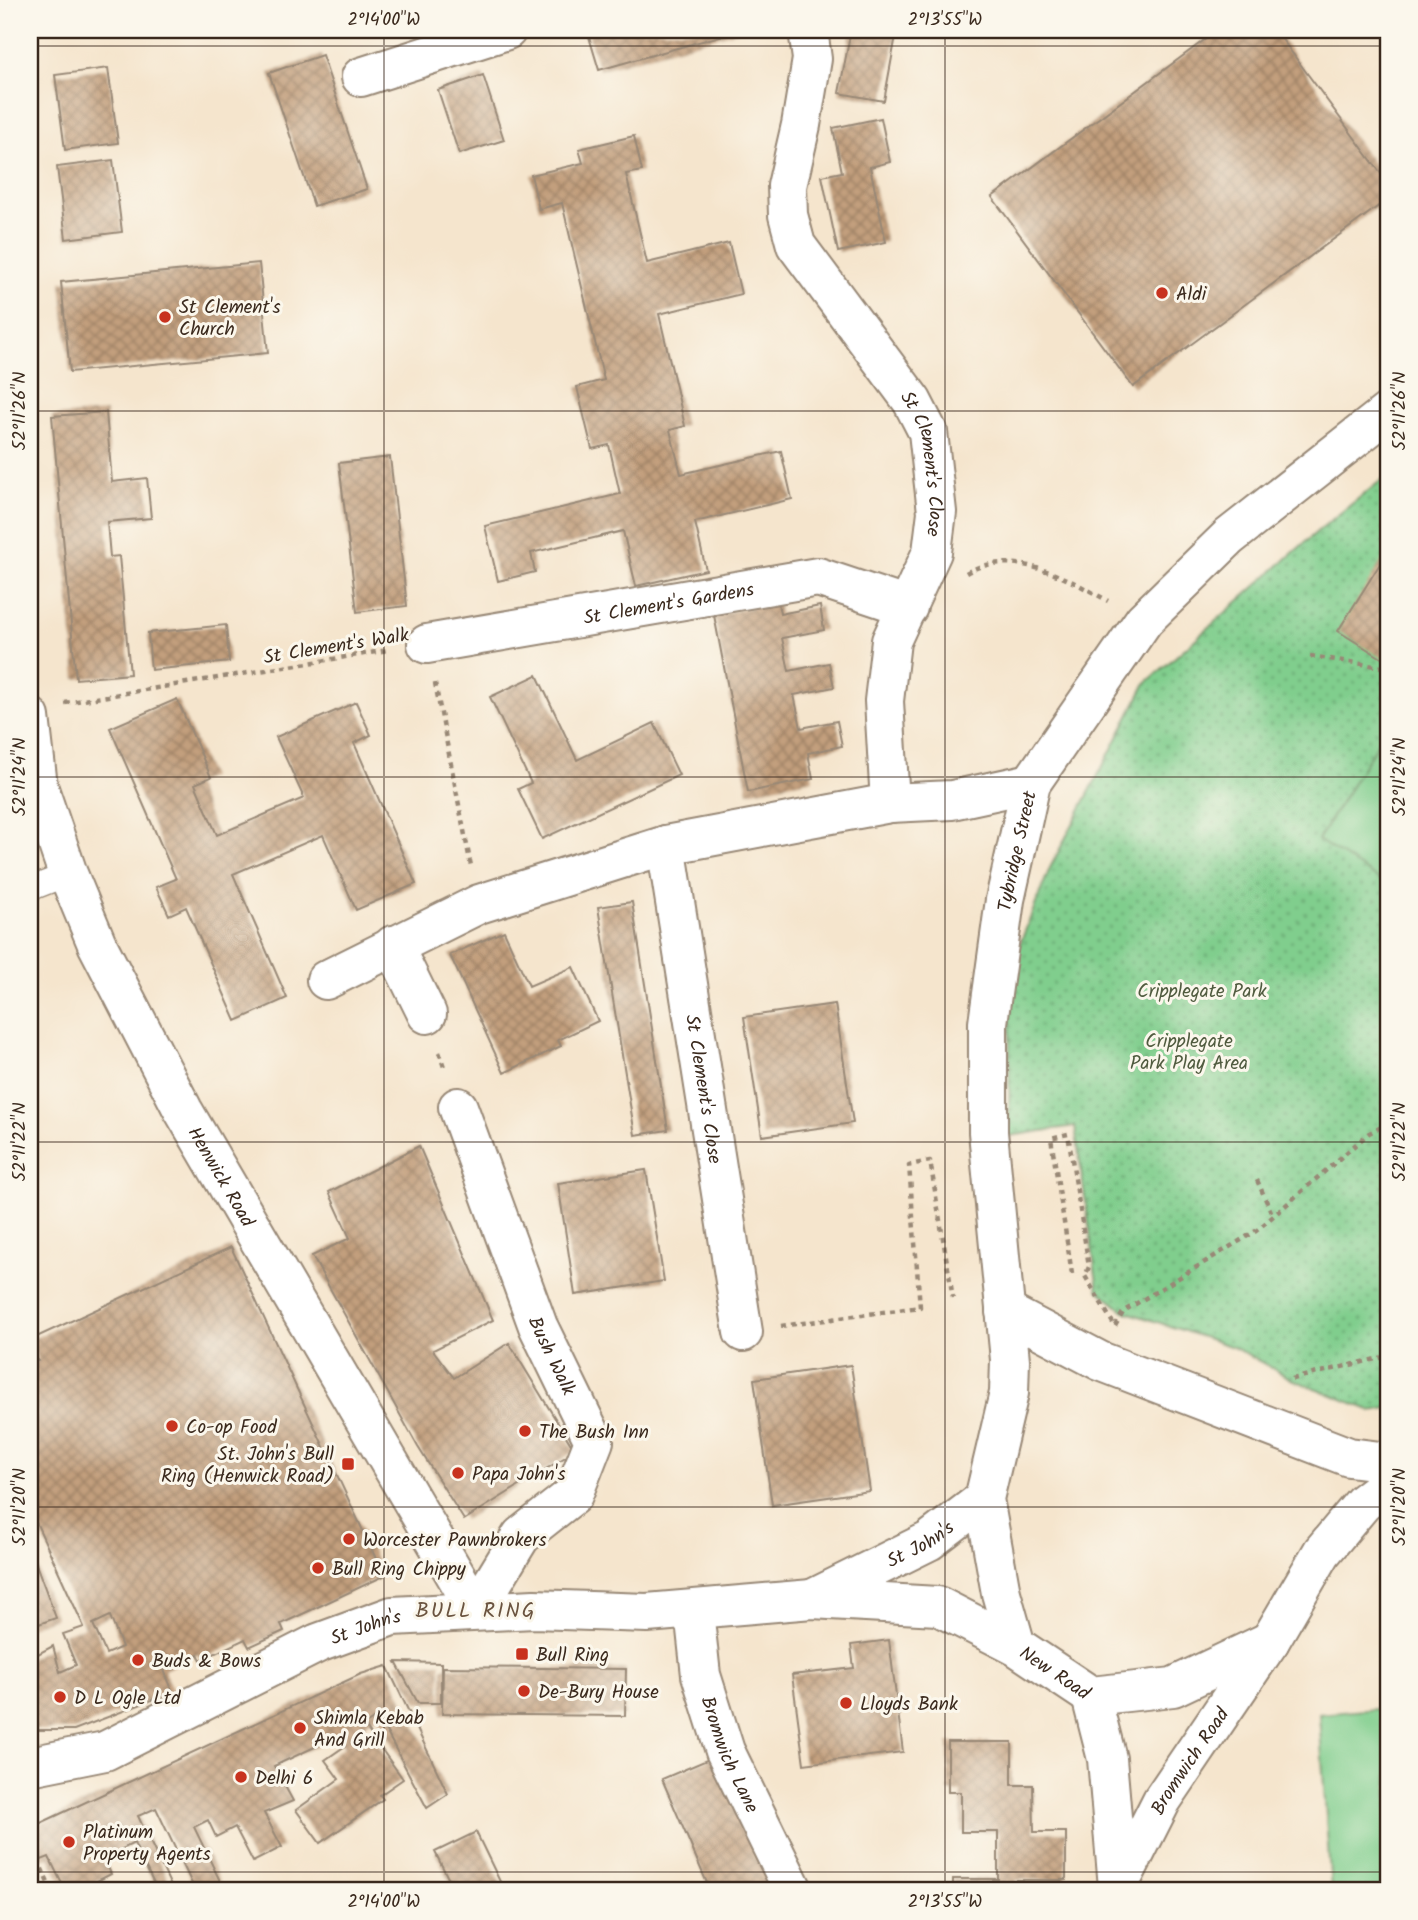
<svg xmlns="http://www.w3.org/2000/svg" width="1418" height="1920" font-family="Kalam,sans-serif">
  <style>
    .park { fill: url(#park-dots); stroke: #5e7c56; stroke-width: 2 }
    .pitch { fill: #80ce8d; stroke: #5e7c56; stroke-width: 2 }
    .building { fill: url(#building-cross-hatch); fill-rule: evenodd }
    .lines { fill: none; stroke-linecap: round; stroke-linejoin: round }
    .service-casing { stroke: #988876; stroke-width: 26 }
    .minor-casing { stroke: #988876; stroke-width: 42 }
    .secondary-casing { stroke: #988876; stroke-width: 42 }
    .primary-casing { stroke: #988876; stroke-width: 42 }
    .path { stroke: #988876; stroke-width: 4.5; stroke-dasharray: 5 5; stroke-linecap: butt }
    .service { stroke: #fff; stroke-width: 23 }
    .minor { stroke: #fff; stroke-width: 38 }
    .secondary { stroke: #fff; stroke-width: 38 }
    .primary { stroke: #fff; stroke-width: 38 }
    .ticks { fill: none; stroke: #3b2a1e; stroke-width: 2; stroke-opacity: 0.45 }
    .poi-dot { fill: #c8321e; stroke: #fbf7ec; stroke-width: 2.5 }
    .labels { text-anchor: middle; stroke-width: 6; stroke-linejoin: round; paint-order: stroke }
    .poi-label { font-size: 19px; fill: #3b2a1e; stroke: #fbf7ec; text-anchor: start }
    .street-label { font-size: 19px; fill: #3b2a1e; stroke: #fbf7ec }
    .park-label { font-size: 19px; fill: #505b3f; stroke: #fbf7ec }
    .neighbourhood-label { font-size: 21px; letter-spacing: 2px; fill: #6a533f; stroke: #fbf7ec }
    .neatline { fill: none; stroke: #3b2a1e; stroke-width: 2.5 }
    .ticks-label { font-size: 18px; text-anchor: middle; fill: #3b2a1e }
  </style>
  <defs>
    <pattern id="park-dots" width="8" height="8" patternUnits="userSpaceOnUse" patternTransform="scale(1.75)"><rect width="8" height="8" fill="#80ce8d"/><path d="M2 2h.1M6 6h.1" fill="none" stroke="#6aa773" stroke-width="1.8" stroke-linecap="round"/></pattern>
    <pattern id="building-cross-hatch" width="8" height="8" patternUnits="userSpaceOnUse" patternTransform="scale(1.75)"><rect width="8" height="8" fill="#c29f7d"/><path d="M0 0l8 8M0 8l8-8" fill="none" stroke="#9f8266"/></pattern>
  </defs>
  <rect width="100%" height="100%" fill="#fbf7ec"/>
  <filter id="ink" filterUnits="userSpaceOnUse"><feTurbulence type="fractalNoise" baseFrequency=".0143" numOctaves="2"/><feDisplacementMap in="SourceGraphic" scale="14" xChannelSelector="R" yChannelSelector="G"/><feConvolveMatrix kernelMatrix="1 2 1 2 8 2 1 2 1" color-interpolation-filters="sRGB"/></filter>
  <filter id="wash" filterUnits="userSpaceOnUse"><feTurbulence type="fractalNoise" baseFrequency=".00686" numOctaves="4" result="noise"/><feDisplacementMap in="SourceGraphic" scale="28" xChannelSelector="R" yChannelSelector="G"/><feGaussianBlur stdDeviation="1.57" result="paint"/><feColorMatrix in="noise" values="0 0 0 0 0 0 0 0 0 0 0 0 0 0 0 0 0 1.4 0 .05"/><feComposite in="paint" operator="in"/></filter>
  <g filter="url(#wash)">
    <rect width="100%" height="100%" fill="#f5e5cd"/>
    <path class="park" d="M1388,475V1408L1372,1411L1292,1379L1233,1347L1124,1311L1098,1290L1075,1126L1009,1136L1010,969L1050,868L1146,683L1319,530Z"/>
    <path class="pitch" d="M1388,726V885L1318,840Z
      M1388,1708V1890H1331L1319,1714Z"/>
    <g id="blocks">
      <path class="building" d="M587,30H737L738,31L599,70Z
        M851,30H897L884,101L839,93Z
        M1218,30H1275L1388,183V199L1133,387L992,197Z
        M322,55L367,189L314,206L269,73Z
        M108,68L118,143L65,150L55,75Z
        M483,75L504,140L459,154L438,90Z
        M881,118L890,162L870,167L886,242L838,252L822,176L842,172L833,128Z
        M634,136L642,171L626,174L647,263L729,243L741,294L659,314L685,426L670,430L681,474L781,451L792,499L695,522L706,570L636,586L623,531L531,553L535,572L498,581L485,526L620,494L609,445L592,449L577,387L604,380L562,203L539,209L531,175L583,163L579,149Z
        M113,160L122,232L66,239L57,167Z
        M259,263L268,353L70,372L61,282Z
        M106,412L112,482L147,478L151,518L107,522L110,557L119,556L130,674L76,679L52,416Z
        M390,457L407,606L357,612L339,463Z
        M1388,551V662L1338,631Z
        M778,602L780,614L820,606L824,630L782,638L789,671L829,663L834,687L794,695L801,728L837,721L842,746L808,753L813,779L748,792L714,615Z
        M226,625L229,662L151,670L148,633Z
        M537,675L577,760L654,723L679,775L542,839L518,789L531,783L490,697Z
        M177,699L211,777L195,784L217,835L304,798L276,737L356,702L371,735L354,743L416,884L356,910L323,835L233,874L287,998L236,1021L186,907L169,915L156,887L176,879L110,728Z
        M632,902L668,1130L635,1135L598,907Z
        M504,931L529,986L573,967L598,1021L558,1040L561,1046L504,1073L450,955Z
        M835,1004L853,1123L762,1136L744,1017Z
        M419,1146L493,1320L433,1350L454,1378L509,1343L575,1451L464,1520L418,1447L312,1256L350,1238L329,1192Z
        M646,1170L664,1281L575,1295L558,1183Z
        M231,1247L384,1576L281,1624L284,1631L249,1647L245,1639L201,1660L198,1654L164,1670L173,1692L74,1730H30V1658L53,1646L60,1672L76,1665L63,1634L84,1627L30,1509V1364L38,1361L30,1340ZM110,1616L122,1647L106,1654L93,1624Z
        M851,1365L870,1491L772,1505L754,1379Z
        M30,1548L56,1618L30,1627Z
        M889,1640L903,1752L804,1764L792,1675L854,1668L851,1645Z
        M396,1662L441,1663V1703H418Z
        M387,1666L448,1794L427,1808L378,1716L364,1725L403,1779L380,1795L383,1799L320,1843L296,1810L339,1779L325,1760L345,1746L336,1737L274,1766L293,1801L264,1813L282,1847L253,1862L235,1827L216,1837L208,1820L194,1827L220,1881L195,1890L156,1808L138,1816L171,1886L157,1890L134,1843L104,1858L111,1874L93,1883L97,1890H65L49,1857L31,1864L40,1890H30V1828L361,1674Z
        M443,1667L626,1669L625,1716L442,1714Z
        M948,1742H1012V1785H1033L1034,1832H1066V1880H1017V1890H953V1879H998V1832H961V1792H948Z
        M716,1756L771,1884L756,1890H710L662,1779Z
        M476,1832L504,1890L515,1885L518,1890H454L435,1852Z"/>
    </g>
  </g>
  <g filter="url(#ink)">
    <use href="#blocks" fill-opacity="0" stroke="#988876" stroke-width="2"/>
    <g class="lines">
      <g class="service-casing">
        <path id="service" d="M30,889L68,874"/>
      </g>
      <g class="minor-casing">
        <g id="minor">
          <path id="s1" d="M808,30L812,59L801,125L787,186L788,215L796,245L912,401L928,432L937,512L932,552L891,641L884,701L890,803"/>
          <path d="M361,77L507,30"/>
          <path id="s2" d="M427,644L818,577L908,607"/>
          <path id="s3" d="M666,845L743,1332"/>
          <path d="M393,945L427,1014"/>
          <path d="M326,980L479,904L666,845L890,803L952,800L1031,783"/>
          <path id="s4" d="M458,1107L538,1326L594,1441L573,1495L521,1536L476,1610"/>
          <path id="s5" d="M694,1611L701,1675L725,1751L793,1890"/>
        </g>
      </g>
      <g class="secondary-casing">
        <g id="secondary">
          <path id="s6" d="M30,717L38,786L68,874L97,944L183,1110L476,1610"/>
        </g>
      </g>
      <g class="primary-casing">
        <g id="primary">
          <path d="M1005,1311L1100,1361L1349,1457L1388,1462"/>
          <path id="s7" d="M814,1598L929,1541L984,1499"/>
          <path id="s8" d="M1016,1646L1001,1593L984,1499L1009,1393L1010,1360L988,1132V1023L1005,900L1031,783L1144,620L1229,537L1388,412"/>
          <path d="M1091,1696L1107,1759L1118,1887"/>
          <path id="s9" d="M30,1766L105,1751L318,1643L392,1616L534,1609L647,1613L812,1599L938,1606L1016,1646L1091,1696L1173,1687L1270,1641"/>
          <path id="s10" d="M1118,1887L1162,1800L1270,1641L1322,1552L1363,1503L1388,1484"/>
        </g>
      </g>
      <path class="path" d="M966,573C1011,547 1068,578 1108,601
        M1310,656L1388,668
        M435,683L471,866
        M65,703L388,650
        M439,1052L445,1070
        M1257,1180L1273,1216
        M1072,1274L1051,1138L1068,1134L1089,1267L1085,1276L1113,1323
        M781,1326L920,1307L909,1165L930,1161L953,1298
        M1115,1326L1124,1311L1256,1231L1369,1133L1388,1124
        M1292,1379L1388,1356
        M30,1841L51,1890"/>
      <use href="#service" class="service"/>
      <use href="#minor" class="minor"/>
      <use href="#secondary" class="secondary"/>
      <use href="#primary" class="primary"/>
    </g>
  </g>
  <path class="ticks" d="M384,30V1890M945,30V1890M30,46H1388M30,411H1388M30,777H1388M30,1142H1388M30,1507H1388M30,1872H1388"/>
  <g class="poi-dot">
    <circle cx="1162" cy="293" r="7"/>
    <circle cx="165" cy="317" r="7"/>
    <circle cx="172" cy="1426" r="7"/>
    <circle cx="525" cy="1431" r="7"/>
    <rect x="341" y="1457" width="14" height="14" rx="3.5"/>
    <circle cx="458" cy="1473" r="7"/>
    <circle cx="349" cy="1539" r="7"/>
    <circle cx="318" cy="1568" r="7"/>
    <rect x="515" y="1647" width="14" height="14" rx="3.5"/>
    <circle cx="138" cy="1660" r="7"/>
    <circle cx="524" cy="1691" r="7"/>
    <circle cx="60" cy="1697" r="7"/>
    <circle cx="846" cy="1703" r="7"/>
    <circle cx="300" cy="1728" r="7"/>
    <circle cx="241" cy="1777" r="7"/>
    <circle cx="69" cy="1842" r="7"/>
  </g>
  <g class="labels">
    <g class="poi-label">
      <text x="1176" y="300">Aldi</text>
      <text x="179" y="313">St Clement's<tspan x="179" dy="22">Church</tspan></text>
      <text x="186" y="1433">Co-op Food</text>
      <text x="539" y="1438">The Bush Inn</text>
      <text x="334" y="1460" text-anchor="end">St. John's Bull<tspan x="334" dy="22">Ring (Henwick Road)</tspan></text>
      <text x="472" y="1480">Papa John's</text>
      <text x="363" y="1546">Worcester Pawnbrokers</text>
      <text x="332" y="1575">Bull Ring Chippy</text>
      <text x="536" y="1661">Bull Ring</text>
      <text x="152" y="1667">Buds &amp; Bows</text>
      <text x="538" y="1698">De-Bury House</text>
      <text x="74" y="1704">D L Ogle Ltd</text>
      <text x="860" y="1710">Lloyds Bank</text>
      <text x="314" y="1724">Shimla Kebab<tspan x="314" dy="22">And Grill</tspan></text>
      <text x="255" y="1784">Delhi 6</text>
      <text x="83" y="1838">Platinum<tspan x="83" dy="22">Property Agents</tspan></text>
    </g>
    <g class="street-label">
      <text dy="7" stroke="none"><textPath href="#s1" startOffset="478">St Clement's Close</textPath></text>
      <text dy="7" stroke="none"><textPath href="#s2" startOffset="245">St Clement's Gardens</textPath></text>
      <text transform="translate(336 645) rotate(-9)" y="7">St Clement's Walk</text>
      <text dy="7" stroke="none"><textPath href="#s8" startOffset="805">Tybridge Street</textPath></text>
      <text dy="7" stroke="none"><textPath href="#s3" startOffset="247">St Clement's Close</textPath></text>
      <text dy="7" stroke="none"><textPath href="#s6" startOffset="502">Henwick Road</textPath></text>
      <text dy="7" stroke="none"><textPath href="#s4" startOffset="266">Bush Walk</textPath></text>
      <text dy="7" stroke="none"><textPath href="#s7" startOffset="119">St John's</textPath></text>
      <text dy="7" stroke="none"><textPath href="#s9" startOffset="366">St John's</textPath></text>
      <text dy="7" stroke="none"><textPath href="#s9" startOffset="1076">New Road</textPath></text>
      <text dy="7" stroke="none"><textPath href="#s5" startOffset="149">Bromwich Lane</textPath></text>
      <text dy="7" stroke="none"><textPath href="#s10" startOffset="145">Bromwich Road</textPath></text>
    </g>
    <g class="park-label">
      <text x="1202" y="997">Cripplegate Park</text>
      <text x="1189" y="1047">Cripplegate<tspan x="1189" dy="22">Park Play Area</tspan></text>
    </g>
    <g class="neighbourhood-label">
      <text x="476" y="1617">BULL RING</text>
    </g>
  </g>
  <rect width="1418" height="1920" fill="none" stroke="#fbf7ec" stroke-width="77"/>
  <rect x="38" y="38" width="1342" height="1844" class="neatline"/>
  <g class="ticks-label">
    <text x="384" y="25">2°14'00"W</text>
    <text x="945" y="25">2°13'55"W</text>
    <text transform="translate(19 411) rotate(-90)" y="6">52°11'26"N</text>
    <text transform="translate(1399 411) rotate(-90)" y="6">52°11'26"N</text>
    <text transform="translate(19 777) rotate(-90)" y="6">52°11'24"N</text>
    <text transform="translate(1399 777) rotate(-90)" y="6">52°11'24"N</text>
    <text transform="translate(19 1142) rotate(-90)" y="6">52°11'22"N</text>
    <text transform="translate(1399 1142) rotate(-90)" y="6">52°11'22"N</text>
    <text transform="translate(19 1507) rotate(-90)" y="6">52°11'20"N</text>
    <text transform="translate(1399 1507) rotate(-90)" y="6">52°11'20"N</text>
    <text x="384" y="1907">2°14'00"W</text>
    <text x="945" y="1907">2°13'55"W</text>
  </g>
</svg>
